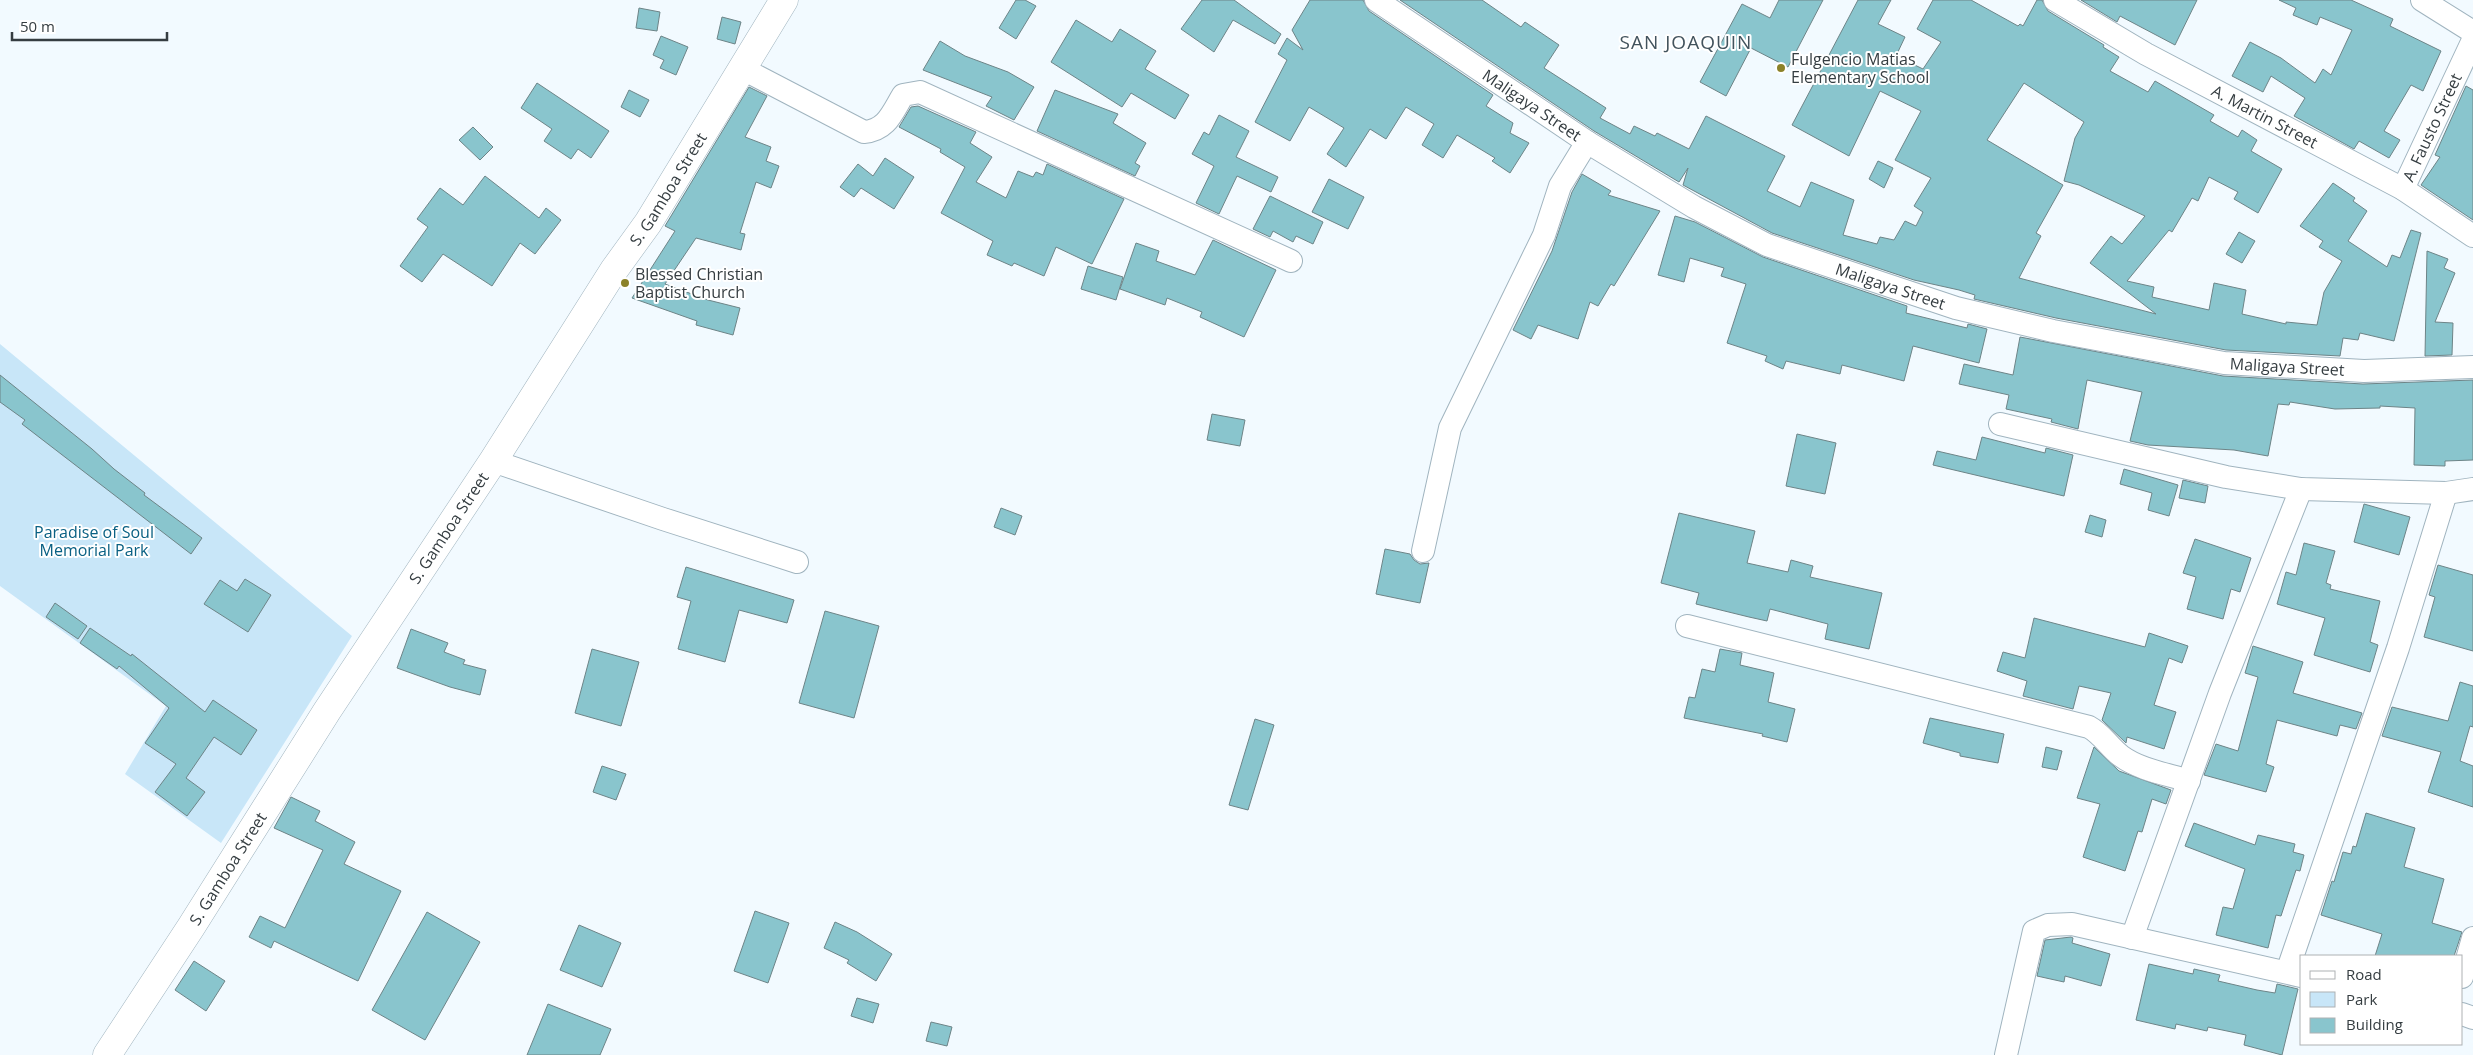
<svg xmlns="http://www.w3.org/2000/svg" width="2473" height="1055" font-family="'Open Sans',sans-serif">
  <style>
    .green { fill: #c8e6f8 }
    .building { fill: #89c5cd; stroke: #6d8487; fill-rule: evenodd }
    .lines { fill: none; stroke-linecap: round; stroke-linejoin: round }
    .minor-casing { stroke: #a0b4bf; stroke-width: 24 }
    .major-casing { stroke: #a0b4bf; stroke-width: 29 }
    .minor { stroke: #fff; stroke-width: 22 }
    .major { stroke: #fff; stroke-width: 28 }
    .poi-dot { fill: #8b8229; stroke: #fff; stroke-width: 2 }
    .labels { text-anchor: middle; stroke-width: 4; stroke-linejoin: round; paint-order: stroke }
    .poi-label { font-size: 16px; fill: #353d41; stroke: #fff; text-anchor: start }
    .street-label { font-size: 16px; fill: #353d41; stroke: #fff }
    .park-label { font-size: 16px; fill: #096083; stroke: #fff }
    .quarter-label { font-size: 19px; letter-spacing: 1px; fill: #42535d; stroke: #fff }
  </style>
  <rect width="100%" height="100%" fill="#f2faff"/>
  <path class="green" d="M0,344L352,636L221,843L125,774L166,706L0,586Z"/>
  <path class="building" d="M1016,0H1025L1036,6L1016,39L999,28Z
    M1202,0H1234L1281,34L1275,44L1233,20L1214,52L1181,29Z
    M1310,0H1363L1369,11L1493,95L1486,106L1513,123L1510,133L1529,143L1510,173L1492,161L1495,158L1457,135L1443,158L1422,145L1434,124L1406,107L1386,139L1370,129L1346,167L1327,154L1344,128L1309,107L1290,141L1255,122L1287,60L1278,54L1287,38L1303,50L1292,30Z
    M1400,0H1482L1521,27L1525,22L1559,45L1544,68L1606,108L1600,118L1630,134L1634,126L1655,136L1657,133L1689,149L1706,116L1785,156L1767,191L1800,207L1811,182L1854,200L1843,235L1877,244L1880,237L1894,240L1905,221L1916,226L1923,212L1914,206L1931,178L1895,160L1921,111L1880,91L1849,156L1792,125L1858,0H1891L1878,24L1905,37L1896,56L1923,69L1941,42L1917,29L1933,0H1971L2018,26L2020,24L2023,26L2037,0H2042L2048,11L2104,45L2103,47L2119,57L2110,71L2148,92L2155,81L2214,115L2210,121L2238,137L2242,130L2257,140L2251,151L2282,169L2258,213L2234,199L2238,192L2209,177L2198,201L2192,198L2172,232L2169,230L2127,281L2154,287L2152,297L2209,310L2214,283L2246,290L2242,314L2286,324V322L2317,325L2324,292L2342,261L2319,247L2323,241L2300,226L2333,183L2355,198L2353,201L2367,211L2348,241L2387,267L2392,255L2400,258L2411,230L2421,233L2394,341L2360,333L2358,340L2343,338L2340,356L2226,350L2056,318L1974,299L1975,295L1959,290L1914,280L1772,233L1683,185L1688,168L1679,182L1594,131ZM2024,83L2084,122L2075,138L2064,181L2079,185L2145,216L2122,244L2111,236L2090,263L2156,314L2019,278L2041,236L2036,233L2063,185L1987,140Z
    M1779,0H1823L1788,67L1751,48L1726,96L1700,82L1742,4L1770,18Z
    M2081,0H2197L2175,45L2120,16L2117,22Z
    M2279,0H2351L2393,19L2390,26L2441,51L2423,91L2411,85L2384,131L2400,140L2389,158L2359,141L2354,149L2294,116L2305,98L2271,76L2263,92L2232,76L2250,42L2281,58L2315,83L2323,69L2331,75L2352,30L2320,17L2317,25L2293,15L2296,8Z
    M639,8L660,12L657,31L636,28Z
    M722,17L741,22L735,44L717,39Z
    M1076,20L1112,42L1120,29L1156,51L1145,69L1189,95L1175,119L1131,93L1122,107L1051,62Z
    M661,36L688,47L676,75L660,68L664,60L653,55Z
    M940,41L965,56L1008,72L1034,87L1014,120L986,106L992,97L923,70Z
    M537,83L609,131L591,158L578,149L571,159L544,141L552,129L521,108Z
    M2466,86L2473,90V220L2421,185L2440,157L2435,155Z
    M749,87L767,96L745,137L771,147L766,161L779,166L771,188L756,182L740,233L745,234L741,250L696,238L665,284L708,300L740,308L733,335L696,325L697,321L632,298L675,231L665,226Z
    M629,90L649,100L640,117L621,107Z
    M1055,90L1118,114L1113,123L1146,143L1135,163L1140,166L1135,176L1037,131Z
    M918,106L976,132L970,143L992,157L976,182L1006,198L1018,171L1033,177L1036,172L1043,175L1047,164L1124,199L1092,264L1056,247L1044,276L1014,263L1012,266L987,255L993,241L941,213L965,167L940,152L941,149L899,127L911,107Z
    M1219,115L1249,131L1236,157L1278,177L1271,192L1237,176L1219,214L1196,203L1214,166L1192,154L1204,132L1209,135Z
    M473,127L493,147L480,160L459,140Z
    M885,158L914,177L894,209L861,188L854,197L840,187L858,164L873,176Z
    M1878,161L1893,168L1884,188L1869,179Z
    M1582,174L1611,191L1608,195L1660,211L1614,286L1611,284L1598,306L1590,302L1578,339L1538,325L1531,339L1513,330L1552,251L1572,192Z
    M485,176L539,218L546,208L561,220L535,254L520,243L492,286L443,254L422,282L400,266L428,227L417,219L440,188L463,205Z
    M1329,179L1364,197L1348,229L1312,212Z
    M1270,196L1323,222L1313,244L1296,236L1293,242L1273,231L1270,237L1253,229Z
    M1675,216L1695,222L1763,257L1907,306L1906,313L1967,328L1968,324L1987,329L1979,363L1913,346L1904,381L1842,365L1840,374L1786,361L1783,369L1765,361L1767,356L1727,343L1746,284L1721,276L1724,268L1690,258L1684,282L1658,275Z
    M2239,232L2255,241L2242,263L2226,254Z
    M1213,240L1276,270L1244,337L1200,317L1202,312L1167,298L1165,305L1120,289L1136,243L1159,251L1156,261L1195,275Z
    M2427,251L2448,259L2444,268L2455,273L2435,322L2453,323L2452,355L2425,356Z
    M1088,266L1123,277L1116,300L1081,289Z
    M2020,337L2223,376L2363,384L2473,380V460L2445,461V466L2414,465L2415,408L2380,406V408L2335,409L2290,402L2289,405L2278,404L2268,456L2234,450L2148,445L2130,441L2142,392L2087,380L2078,429L2051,422L2052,419L2006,409L2009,395L1959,384L1964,364L2013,375Z
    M0,375L92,449L114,469L145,493L144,495L202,538L191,554L22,424L25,420L0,402Z
    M1212,414L1245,420L1240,446L1207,440Z
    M1797,434L1836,443L1825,494L1786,486Z
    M1982,437L2045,453L2046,448L2073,455L2064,496L1933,465L1937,451L1976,460Z
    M2124,469L2178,485L2169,516L2148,510L2152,493L2120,484Z
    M2183,480L2208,486L2205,503L2179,498Z
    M2364,504L2410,517L2399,555L2354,542Z
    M1001,508L1022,516L1015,535L994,527Z
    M1679,513L1755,531L1747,563L1788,572L1791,560L1813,566L1810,577L1882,593L1869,649L1825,639L1828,624L1770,609L1767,621L1749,617L1696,604L1699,593L1661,583Z
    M2090,515L2106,520L2102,537L2085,532Z
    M2195,539L2251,558L2240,592L2231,589L2223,619L2187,609L2196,577L2183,573Z
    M2304,543L2335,551L2326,583L2331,585L2330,589L2380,601L2370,642L2378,645L2370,672L2314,655L2325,618L2277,604L2286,572L2296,575Z
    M1385,549L1410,554L1414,560L1420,564L1429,563L1420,603L1376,594Z
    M2438,565L2473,575V651L2424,637L2435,597L2429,595Z
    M686,567L794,600L787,623L739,610L725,662L678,649L691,601L677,597Z
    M245,579L271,595L248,632L204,604L220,580L237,591Z
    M55,603L87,626L78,639L46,617Z
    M825,611L879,626L854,718L799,703Z
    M2034,618L2145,647L2149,633L2188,646L2182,663L2169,658L2154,705L2176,712L2164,749L2127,737L2126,743L2102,720L2111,693L2079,686L2073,709L2023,696L2027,681L1997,671L2003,652L2025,658Z
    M90,628L131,656L132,654L205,712L213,700L257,730L241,755L214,737L186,778L205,792L187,816L155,792L176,764L145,743L169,708L119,666L117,669L80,643Z
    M411,629L448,643L444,652L465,660L463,664L486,670L480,695L450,687L397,668Z
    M2253,646L2303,662L2293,693L2362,713L2356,729L2340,725L2337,736L2277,720L2266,764L2274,767L2266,792L2204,775L2216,744L2238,751L2258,677L2245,673Z
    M592,649L639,662L621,726L575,713Z
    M1720,649L1742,653L1740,665L1774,673L1768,702L1795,709L1787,742L1762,736L1763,734L1684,718L1689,697L1695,698L1702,669L1715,672Z
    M2460,682L2473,686V727L2470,726L2460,761L2473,766V807L2428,792L2441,752L2382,736L2392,707L2448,721Z
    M1930,718L2004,734L1998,763L1960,756V753L1923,743Z
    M1255,719L1274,725L1248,810L1229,805Z
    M2046,747L2062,751L2057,770L2042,767Z
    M2094,747L2119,771L2171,790L2166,804L2152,799L2142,832L2138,831L2125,871L2083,857L2100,804L2077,798Z
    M602,766L626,774L616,800L593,792Z
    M291,797L320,811L315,821L355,842L344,864L401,891L358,981L274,941L271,948L249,937L260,916L285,928L323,850L274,828Z
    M2366,813L2415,828L2404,867L2444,879L2432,923L2462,932L2454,956H2375L2382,934L2321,915L2332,881L2334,882L2343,852L2351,854L2353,846L2356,847Z
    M2194,823L2255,845L2258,835L2295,844L2293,852L2304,855L2300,871L2296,870L2281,916L2276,915L2268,948L2216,935L2223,907L2233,909L2245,869L2185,846Z
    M755,911L789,923L768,983L734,971Z
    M427,912L480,942L425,1040L372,1010Z
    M835,922L857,932L892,954L876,981L847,963L849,960L824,948Z
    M579,925L621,943L602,987L560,970Z
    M2071,937L2073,938L2072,943L2110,954L2101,986L2065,976L2064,982L2037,976L2045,940Z
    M194,961L225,981L206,1011L175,990Z
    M2149,964L2193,974L2194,969L2220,975L2218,981L2257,990L2275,993L2277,984L2298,989L2282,1055L2244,1045L2246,1035L2208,1027L2207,1031L2176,1024L2175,1029L2136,1020Z
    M857,998L879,1004L873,1023L851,1016Z
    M548,1004L611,1029L600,1055H527Z
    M931,1022L952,1027L947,1046L926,1041Z"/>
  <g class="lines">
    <g class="minor-casing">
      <g id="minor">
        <path id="s1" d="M1376,0L1587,142L1694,207L1767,245L1956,308L2053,331L2224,363L2364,371L2473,367"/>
        <path id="s2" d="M2055,0L2146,54L2403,189L2473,236"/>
        <path d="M2422,0L2473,32"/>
        <path d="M743,69L864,132C887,130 892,113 903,95L920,92L1291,261"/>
        <path id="s3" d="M2403,189L2473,40"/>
        <path d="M2000,424L2226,477L2301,489L2446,493L2473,489"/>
        <path d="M493,461L663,519L797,562"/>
        <path d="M1423,551L1450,428L1544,235L1560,186L1587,142"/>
        <path d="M1687,626L2089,727C2102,734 2109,747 2121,756C2140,770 2167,774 2189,781"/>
        <path d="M2132,938L2220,693L2301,489"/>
        <path d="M2287,972L2398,648L2446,493"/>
        <path d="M2462,977L2473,938"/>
        <path d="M2462,1014L2473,1018"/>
        <path d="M2006,1055L2034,931L2048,925L2072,924L2301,976"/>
      </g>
    </g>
    <g class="major-casing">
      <g id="major">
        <path id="s4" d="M107,1055L191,927L327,711L493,461L614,270L648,223L784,0"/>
      </g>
    </g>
    <use href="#minor" class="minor"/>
    <use href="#major" class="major"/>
  </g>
  <g class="poi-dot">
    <circle cx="1781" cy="68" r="5"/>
    <circle cx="625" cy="283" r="5"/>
  </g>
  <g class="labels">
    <g class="poi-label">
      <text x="1791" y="65">Fulgencio Matias<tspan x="1791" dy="18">Elementary School</tspan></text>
      <text x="635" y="280">Blessed Christian<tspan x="635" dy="18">Baptist Church</tspan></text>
    </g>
    <g class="street-label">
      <text dy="6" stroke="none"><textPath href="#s1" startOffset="188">Maligaya Street</textPath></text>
      <text dy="6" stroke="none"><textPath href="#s2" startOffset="240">A. Martin Street</textPath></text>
      <text dy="6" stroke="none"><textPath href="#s3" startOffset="68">A. Fausto Street</textPath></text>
      <text dy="6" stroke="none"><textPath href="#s4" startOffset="1032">S. Gamboa Street</textPath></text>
      <text dy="6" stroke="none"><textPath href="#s1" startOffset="592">Maligaya Street</textPath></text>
      <text dy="6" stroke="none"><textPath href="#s1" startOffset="998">Maligaya Street</textPath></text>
      <text dy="6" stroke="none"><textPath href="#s4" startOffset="628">S. Gamboa Street</textPath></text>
      <text dy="6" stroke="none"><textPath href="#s4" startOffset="222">S. Gamboa Street</textPath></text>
    </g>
    <g class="park-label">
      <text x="94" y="538">Paradise of Soul<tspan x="94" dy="18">Memorial Park</tspan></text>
    </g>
    <g class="quarter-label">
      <text x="1686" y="49">SAN JOAQUIN</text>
    </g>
  </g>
  <rect x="2300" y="955" width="162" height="90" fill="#ffffff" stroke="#aeb1b3"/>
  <rect x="2310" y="971" width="25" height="8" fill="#ffffff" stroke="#aeb1b3"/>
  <text x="2346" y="980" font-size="15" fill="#353d41">Road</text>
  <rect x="2310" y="992" width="25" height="15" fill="#c8e6f8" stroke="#aeb1b3"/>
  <text x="2346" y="1005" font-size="15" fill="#353d41">Park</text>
  <rect x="2310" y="1018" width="25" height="15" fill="#89c5cd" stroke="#aeb1b3"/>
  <text x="2346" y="1030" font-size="15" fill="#353d41">Building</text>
  <path d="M12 32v8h155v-8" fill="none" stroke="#353d41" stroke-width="2.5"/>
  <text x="20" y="32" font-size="15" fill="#353d41" stroke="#ffffff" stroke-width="4" paint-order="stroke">50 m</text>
</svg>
